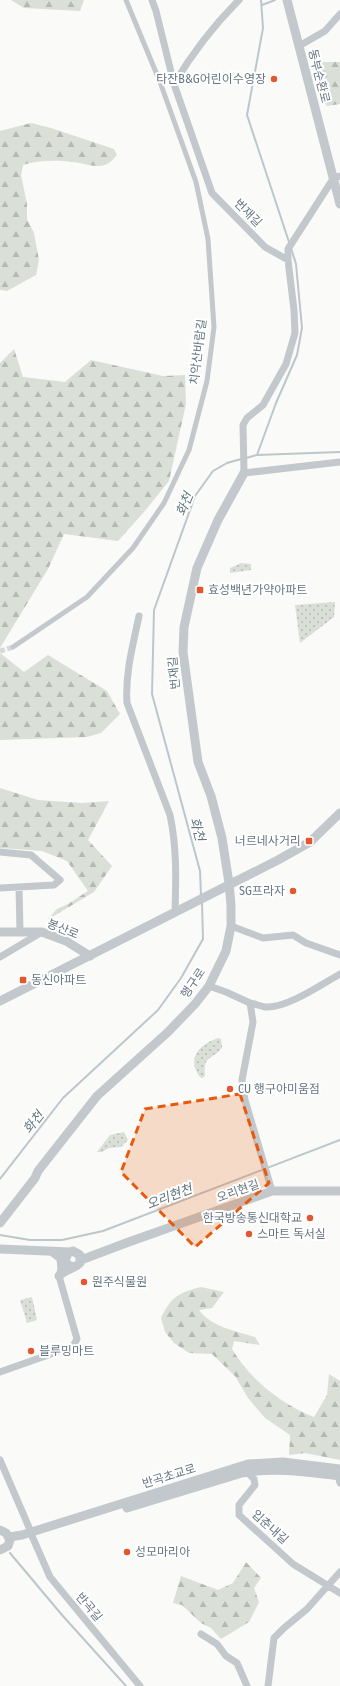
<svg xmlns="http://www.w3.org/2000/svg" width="340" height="1686" font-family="'Fira Sans Condensed','Noto Sans KR',sans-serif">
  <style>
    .forest { fill: url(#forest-firs) }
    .park { fill: url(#park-dots) }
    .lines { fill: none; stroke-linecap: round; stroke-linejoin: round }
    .stream { stroke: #bbc7cb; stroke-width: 2 }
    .pedestrian-tunnel { stroke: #d5d9db; stroke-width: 5; stroke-dasharray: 5 2.5; stroke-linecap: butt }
    .pedestrian { stroke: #c3c8cc; stroke-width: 5 }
    .minor { stroke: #c3c8cc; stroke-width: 7 }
    .tertiary { stroke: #c3c8cc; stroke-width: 9 }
    .marked { fill: #e8590c; fill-opacity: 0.2; stroke: #e8590c; stroke-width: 3; stroke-dasharray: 8 5; stroke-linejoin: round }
    .poi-dot { fill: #e4572e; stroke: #fff; stroke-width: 1.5 }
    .labels { text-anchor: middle; stroke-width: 4; stroke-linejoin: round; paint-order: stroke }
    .street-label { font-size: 12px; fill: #657683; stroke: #fff }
    .poi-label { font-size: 12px; fill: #657683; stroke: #fff; text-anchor: start }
    .water-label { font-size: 13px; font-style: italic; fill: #60757c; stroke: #fff }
  </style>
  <defs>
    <pattern id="forest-firs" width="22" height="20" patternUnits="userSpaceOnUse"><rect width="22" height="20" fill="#dadfd7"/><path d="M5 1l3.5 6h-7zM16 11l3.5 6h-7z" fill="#b4b9b4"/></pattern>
    <pattern id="park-dots" width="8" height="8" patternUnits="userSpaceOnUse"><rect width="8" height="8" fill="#dadfd7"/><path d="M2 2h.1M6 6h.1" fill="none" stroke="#b4b9b4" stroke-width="1.8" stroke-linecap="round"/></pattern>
  </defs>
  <rect width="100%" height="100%" fill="#fafaf8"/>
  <path class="forest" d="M11,0H84L80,11L24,8Z
    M323,62H340V104L327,106C316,92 313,77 323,62Z
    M31,123L51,128L114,149L117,155C114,158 111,162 107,164C98,169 83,163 73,162C57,160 38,160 23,165L21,175L27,204V219L34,233L39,260L36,275L7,291L0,290V131Z
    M14,349L23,377L65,382L91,360L163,376L185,375L186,404L169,481L144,512L118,541L64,534L48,569L0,648V363Z
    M0,653L24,672L48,655L107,691L120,714L101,733L87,737L0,740Z
    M0,788L38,800L82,803L109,801L88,840L112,866L94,892L47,920L57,909L68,904L88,891L67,861L42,851L0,848Z
    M201,1287L224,1292L212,1308L199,1310C211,1327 236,1331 255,1337L260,1345L234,1341L232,1349C251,1380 280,1404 314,1417L327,1395L329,1374L340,1381V1460L305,1453L289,1455L290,1435L265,1418L248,1398L235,1376L212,1354L189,1353L174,1343L165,1332L161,1318C172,1296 178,1293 201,1287Z
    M246,1562L261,1578L254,1588L259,1602L249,1622L221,1639L211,1628L201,1623L182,1605L173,1603L181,1576L218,1590L233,1583Z"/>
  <path class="park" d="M241,563L251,564V570L230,573V568Z
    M335,602L334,617L300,643L295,605Z
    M218,1038L221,1039L222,1047C218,1056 206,1056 205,1066C204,1070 205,1073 205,1076L202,1078C198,1076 197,1072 195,1068C191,1051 205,1043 218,1038Z
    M124,1132L128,1140L121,1147L109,1148L102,1152H97L110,1135Z
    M32,1297L37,1320L27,1323L20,1300Z"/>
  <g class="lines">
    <path class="stream" d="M261,0L263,28L247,115L289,242
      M262,5L275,0
      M257,455L276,403L297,355L302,328L296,264L291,248
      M246,458L257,455L340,452
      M201,896L200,871L152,694L154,610L195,496L213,471L227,463L241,459
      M0,1179L63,1098L158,1010L181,978L203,939L202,903
      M0,1235L30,1240H62L103,1231L340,1140
      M10,1553L62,1615L126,1686"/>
    <path class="pedestrian-tunnel" d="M0,651L13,647"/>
    <path class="pedestrian" d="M13,647L87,597L133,548L164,503L189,450L207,381L214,327L208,239L196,182L160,82L126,0"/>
    <path class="minor" d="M152,0L156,11L174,84L212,193L265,247L288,260
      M299,46L325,31L340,14
      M174,84C193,52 213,26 239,0
      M340,176L333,179L288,249V260L294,310L295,333L286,364L263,405L247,418L243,425L244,473L340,462
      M139,616C133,645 125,673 127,703L170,815C177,848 176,880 175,912
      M0,852L31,855L60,880L54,885L0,888
      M19,887L20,932
      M231,926L263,938L293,935L306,943L340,955
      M0,957L42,932
      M209,986L226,992L250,1003L253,1022L242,1080L245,1100L272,1191
      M250,1003C255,1004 260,1006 265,1007C286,1009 322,984 340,974
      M0,1372L68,1348L73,1346L77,1339L59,1276L61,1269L60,1259L51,1252
      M0,1460L31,1532
      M247,1472L254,1479L255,1485L239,1505V1515L293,1564L340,1593
      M338,1475L340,1483
      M32,1536L50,1577L140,1686
      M201,1634L217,1644L226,1656L237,1663L247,1686
      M268,1686L274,1638L284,1628L307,1609L340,1572"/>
    <path class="tertiary" d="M287,0L340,204
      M0,932H42L66,941L90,956
      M0,1001L278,860L310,842L340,813
      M0,1223L35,1178L38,1171L97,1096L168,1032L195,1004L209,986L226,951L231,926V905L229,883L222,838L211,796L198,762L183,652L184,627L197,568L218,520L244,473
      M0,1249L70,1252
      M81,1260L126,1243L272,1191H340
      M59,1276C66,1269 74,1269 80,1263V1255L73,1251L68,1253L65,1261L68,1265L74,1267
      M127,1508L242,1473C275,1467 307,1472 340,1476
      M0,1530L6,1533L10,1540L8,1546L0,1550
      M9,1537L22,1535L248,1464L283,1462L340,1469"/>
  </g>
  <path class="marked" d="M240,1094L269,1183L195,1247L121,1172L145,1109Z"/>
  <g class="poi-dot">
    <circle cx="274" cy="79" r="4"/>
    <rect x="196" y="586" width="8" height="8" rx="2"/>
    <rect x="305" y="837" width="8" height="8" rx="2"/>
    <circle cx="293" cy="891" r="4"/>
    <rect x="19" y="976" width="8" height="8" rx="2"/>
    <circle cx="230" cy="1089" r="4"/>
    <circle cx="310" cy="1218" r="4"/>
    <circle cx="249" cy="1234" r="4"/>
    <circle cx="84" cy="1282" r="4"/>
    <circle cx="31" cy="1351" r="4"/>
    <circle cx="127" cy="1552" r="4"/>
  </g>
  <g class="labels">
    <g class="street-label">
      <text transform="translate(319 76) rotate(76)" y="4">동부순환로</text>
      <text transform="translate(248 213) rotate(45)" y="4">번재길</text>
      <text transform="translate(198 352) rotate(-83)" y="4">치악산바람길</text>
      <text transform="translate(174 673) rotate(-96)" y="4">번재길</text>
      <text transform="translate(63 929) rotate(22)" y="4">봉산로</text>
      <text transform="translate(193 983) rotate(-56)" y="4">행구로</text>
      <text transform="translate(238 1191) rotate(-20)" y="4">오리현길</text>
      <text transform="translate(169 1476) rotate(-17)" y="4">반곡초교로</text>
      <text transform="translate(270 1527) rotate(42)" y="4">입춘내길</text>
      <text transform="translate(89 1607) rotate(50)" y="4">반곡길</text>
    </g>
    <g class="poi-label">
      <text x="266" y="83" text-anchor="end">타잔B&amp;G어린이수영장</text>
      <text x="208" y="594">효성백년가약아파트</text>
      <text x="301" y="845" text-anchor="end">너르네사거리</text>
      <text x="285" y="895" text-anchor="end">SG프라자</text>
      <text x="31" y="984">동신아파트</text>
      <text x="238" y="1093">CU 행구아미움점</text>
      <text x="302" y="1222" text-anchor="end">한국방송통신대학교</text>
      <text x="257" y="1238">스마트 독서실</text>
      <text x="92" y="1286">원주식물원</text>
      <text x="39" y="1355">블루밍마트</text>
      <text x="135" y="1556">성모마리아</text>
    </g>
    <g class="water-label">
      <text transform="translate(184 504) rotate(-67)" y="5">화천</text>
      <text transform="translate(198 829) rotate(75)" y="5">화천</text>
      <text transform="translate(33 1122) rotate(-52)" y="5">화천</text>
      <text transform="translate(169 1196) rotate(-21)" y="5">오리현천</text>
    </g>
  </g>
</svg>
